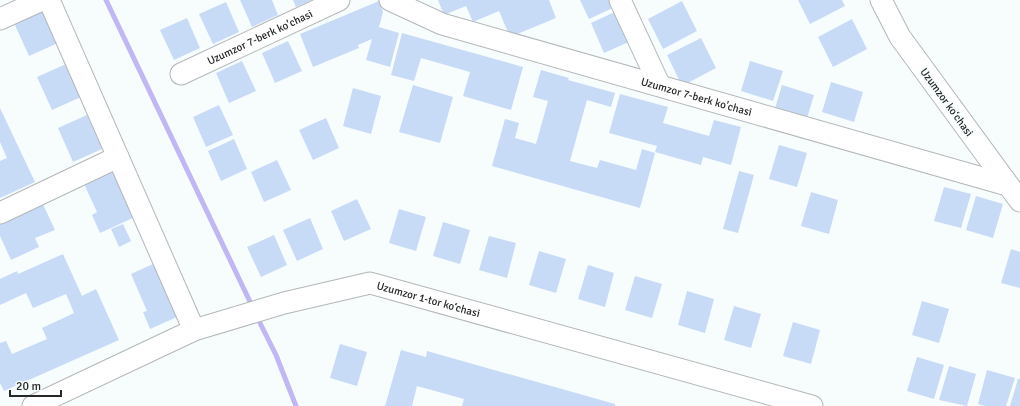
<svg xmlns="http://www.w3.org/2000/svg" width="1020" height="406" font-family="Signika,sans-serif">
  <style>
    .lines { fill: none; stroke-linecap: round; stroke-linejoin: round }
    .stream { stroke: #c0b7f4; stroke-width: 5 }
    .building { fill: #c8dbf6 }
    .minor-casing { stroke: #b3b7b9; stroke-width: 23 }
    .minor { stroke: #fff; stroke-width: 21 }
    .labels { text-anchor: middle; stroke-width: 4; stroke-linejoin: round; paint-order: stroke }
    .street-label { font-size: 11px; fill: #262828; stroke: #f7fcfd }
  </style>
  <rect width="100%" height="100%" fill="#f7fcfd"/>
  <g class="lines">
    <path class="stream" d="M106,0L253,308
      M256,315L276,355L296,406"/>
  </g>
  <path class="building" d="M240,0H272L278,15L252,27Z
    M293,0H312L296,7Z
    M438,0H549L556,18L510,37L499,11L473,22L466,6L444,15Z
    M580,0H612L615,7L589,19Z
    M798,0H842L845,6L810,24Z
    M379,1L383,12L379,27L399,33L390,67L366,60L372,39L358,45L359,48L313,67L300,34Z
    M682,1L697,31L663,49L648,19Z
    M226,2L239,32L213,44L199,14Z
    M43,10L58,43L29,56L14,23Z
    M617,11L631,41L604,53L591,23Z
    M187,18L200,48L174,60L160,30Z
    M852,19L867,49L833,67L818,37Z
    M402,33L523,67L511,110L463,96L470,72L421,58L414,81L391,75Z
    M701,38L716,68L682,86L667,55Z
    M288,41L302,71L275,83L262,53Z
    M242,61L256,91L229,103L216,73Z
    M750,61L783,71L773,101L741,91Z
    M66,64L81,97L52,110L37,77Z
    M541,70L569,78L568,80L615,93L611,107L587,100L570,161L597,168L600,160L636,170L642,149L655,153L640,208L492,166L505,119L519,123L515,138L536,144L548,101L533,97Z
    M831,82L863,92L854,122L822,112Z
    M413,85L453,97L440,143L399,132Z
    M782,85L814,95L805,125L773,115Z
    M353,88L381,96L371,134L343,126Z
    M620,94L668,107L663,123L709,136L714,120L741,127L731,165L703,157L701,165L655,152L657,146L609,133Z
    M219,105L233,135L206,147L193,117Z
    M0,108L35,182L0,198V161L7,158L0,142Z
    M87,115L102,149L73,162L58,128Z
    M326,118L339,148L313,160L299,130Z
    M234,139L247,169L221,181L208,151Z
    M779,145L807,153L797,187L769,179Z
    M277,160L291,190L264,202L251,172Z
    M113,167L135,217L100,233L92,215L97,212L84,184Z
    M739,171L754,175L738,233L723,229Z
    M944,187L971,194L961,228L934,221Z
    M811,192L838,200L829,234L801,226Z
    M976,196L1003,204L993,238L966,230Z
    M357,199L371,229L344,241L331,211Z
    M41,200L55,230L35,238L39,247L11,260L0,236V218Z
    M399,209L426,217L416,251L389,243Z
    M310,218L323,249L297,261L283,230Z
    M443,222L470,230L460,264L433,256Z
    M123,224L131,241L119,247L111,229Z
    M274,235L287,265L261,277L247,247Z
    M489,236L516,243L507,278L479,270Z
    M1011,249L1020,252V288L1001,283Z
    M539,251L566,259L556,293L529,285Z
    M63,254L82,296L96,289L119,340L4,391L0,383V343L6,341L12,354L47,339L42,328L74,313L66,294L33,308L26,293L0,305V279L17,271L18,274Z
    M153,264L177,317L150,329L143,312L147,311L131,274Z
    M588,265L614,273L605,307L578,299Z
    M635,276L662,284L652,318L625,310Z
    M687,291L714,299L705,333L678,325Z
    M922,301L949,309L939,343L912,335Z
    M734,306L761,314L751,348L724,340Z
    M793,322L820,330L811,364L783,356Z
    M340,344L367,352L357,386L330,378Z
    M401,350L426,357L427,351L615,404V406H462L464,399L417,386L412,406H385Z
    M917,357L944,365L934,399L907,391Z
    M949,366L976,374L967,406L939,400Z
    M987,370L1015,378L1006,406H985L978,404Z
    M1018,379H1020V406H1010Z"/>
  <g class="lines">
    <g class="minor-casing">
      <g id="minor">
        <path d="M49,0L194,330"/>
        <path id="s1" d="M390,0L442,24L1007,185"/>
        <path d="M620,0L659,84"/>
        <path d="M881,0L900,37L1020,201"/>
        <path d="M0,19L42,0"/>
        <path id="s2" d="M181,74L339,0"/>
        <path d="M0,213L118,157"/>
        <path id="s3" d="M33,406L194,330L284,303L370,283L812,406"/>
      </g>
    </g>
    <use href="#minor" class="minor"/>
  </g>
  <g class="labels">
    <g class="street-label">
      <text dy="4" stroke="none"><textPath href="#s2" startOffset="87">Uzumzor 7-berk ko'chasi</textPath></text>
      <text dy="4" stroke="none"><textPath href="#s1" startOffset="322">Uzumzor 7-berk ko'chasi</textPath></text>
      <text transform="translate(947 102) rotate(54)" y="4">Uzumzor koʻchasi</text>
      <text dy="4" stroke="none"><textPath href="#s3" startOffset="421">Uzumzor 1-tor ko‘chasi</textPath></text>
    </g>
  </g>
  <path d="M10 390v6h51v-6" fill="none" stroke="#262828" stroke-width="2"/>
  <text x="16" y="390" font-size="12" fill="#262828" stroke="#f7fcfd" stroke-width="3" paint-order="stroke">20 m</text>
</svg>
